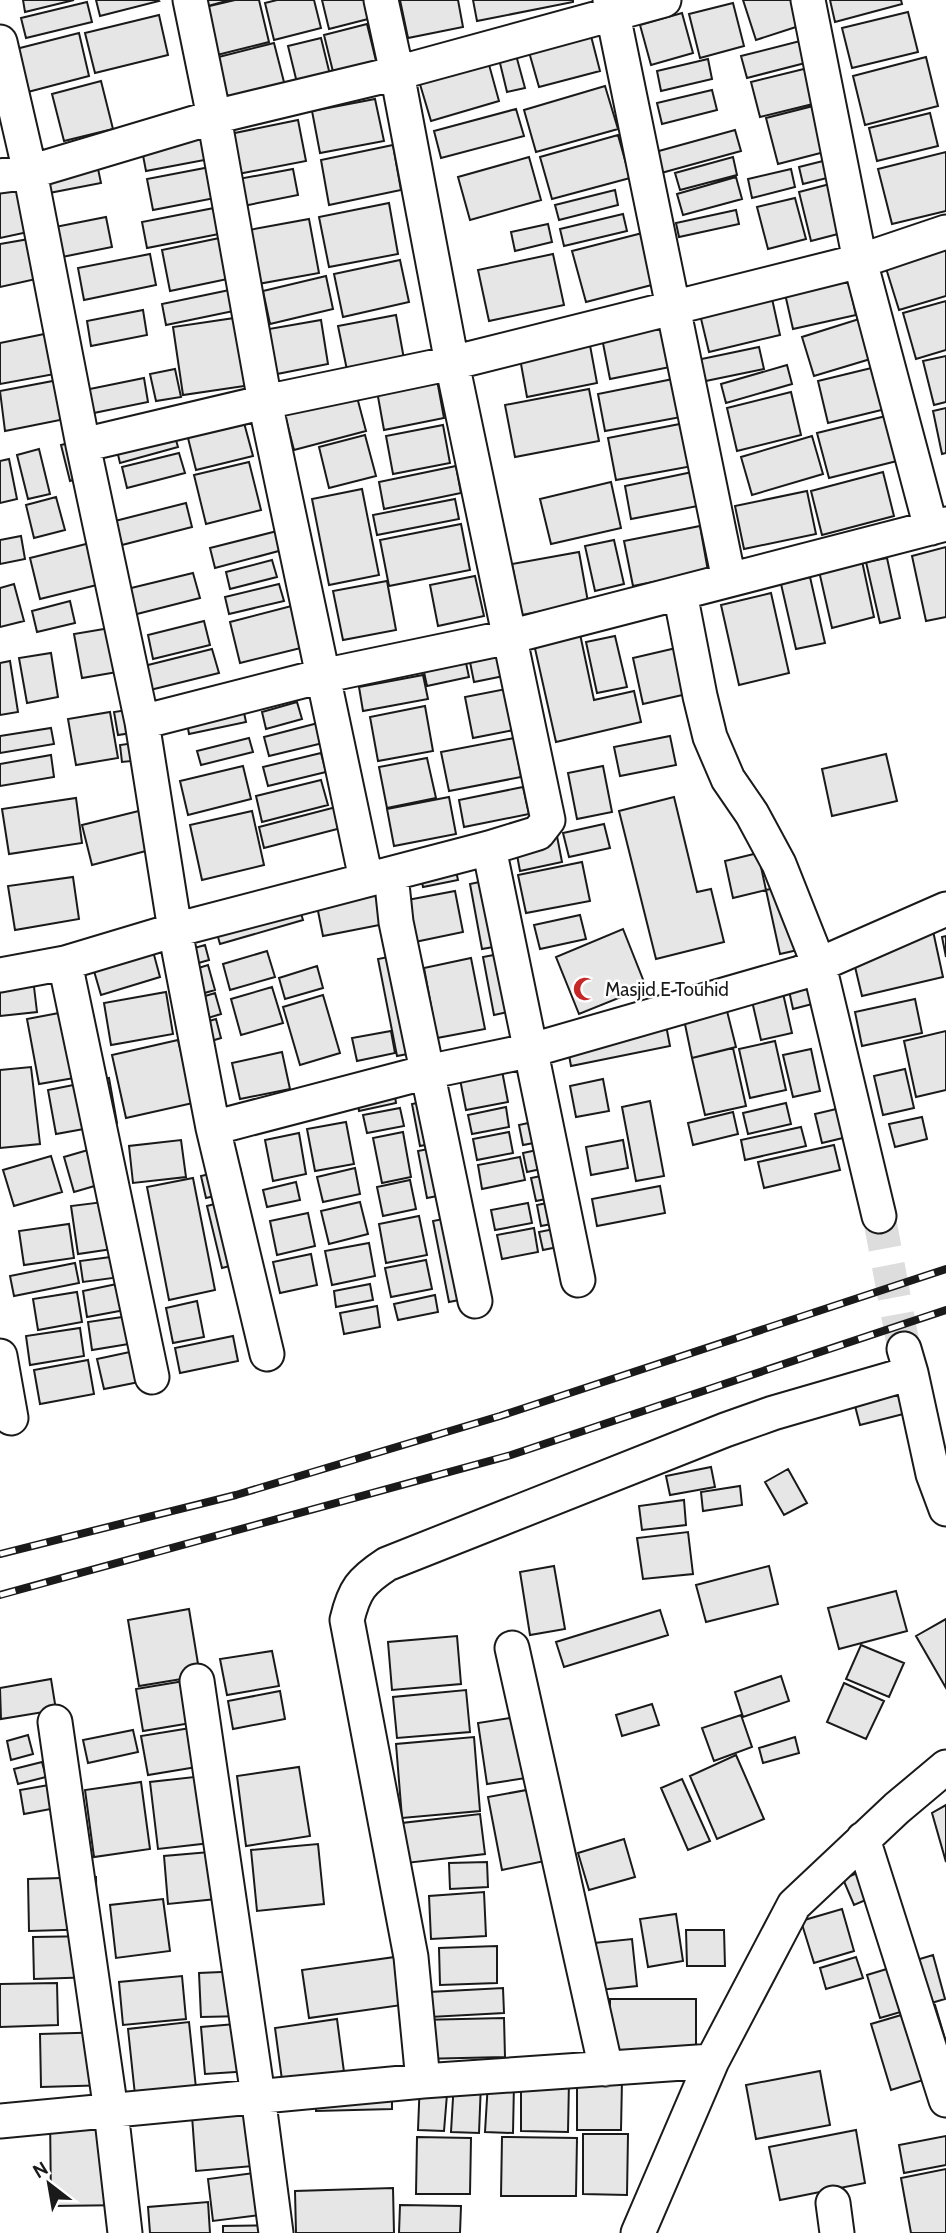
<svg xmlns="http://www.w3.org/2000/svg" width="946" height="2233" font-family="Cabin,sans-serif">
  <style>
    .building { fill: #e6e6e6; stroke: #1a1a1a; stroke-width: 2 }
    .lines { fill: none; stroke-linecap: round; stroke-linejoin: round }
    .street-tunnel { stroke: #ddd; stroke-width: 33; stroke-dasharray: 33 17; stroke-linecap: butt }
    .street-casing { stroke: #1a1a1a; stroke-width: 37 }
    .street { stroke: #fff; stroke-width: 33 }
    .rail-casing { stroke: #1a1a1a; stroke-width: 8 }
    .rail { stroke: #fff; stroke-width: 5; stroke-dasharray: 16; stroke-linecap: butt }
    .labels { text-anchor: middle; stroke-width: 5; stroke-linejoin: round; paint-order: stroke }
    .poi-label { font-size: 19px; fill: #1a1a1a; stroke: #fff; text-anchor: start }
  </style>
  <rect width="100%" height="100%" fill="#fff"/>
  <path class="building" d="M23,0H74L25,12Z
    M96,0H158L159,1L100,16Z
    M207,0H230L208,6Z
    M235,0H259L269,42L213,56L201,8Z
    M277,0H314L321,28L274,40L265,3Z
    M322,0H367L372,18L329,29Z
    M400,0H458L463,27L408,38Z
    M473,0H573V2L477,21Z
    M743,0H791L799,26L756,40Z
    M830,0H901L902,4L835,22Z
    M87,2L92,22L26,38L21,18Z
    M733,3L744,46L700,58L689,14Z
    M908,12L918,52L852,68L842,28Z
    M682,13L693,53L651,65L640,25Z
    M159,15L168,55L95,73L85,33Z
    M367,24L379,73L336,84L324,35Z
    M79,33L89,76L24,93L12,50Z
    M591,36L600,71L539,87L529,52Z
    M321,38L332,83L299,91L288,46Z
    M808,39L813,61L747,78L741,56Z
    M274,43L285,86L218,103L207,60Z
    M516,55L525,88L507,92L499,59Z
    M926,57L938,106L865,125L853,76Z
    M708,59L712,79L661,91L657,71Z
    M488,61L499,101L431,121L419,81Z
    M812,67L821,102L760,117L751,82Z
    M101,81L113,129L64,141L52,94Z
    M605,86L618,129L536,152L524,110Z
    M712,90L717,110L662,124L657,103Z
    M375,99L384,141L320,153L312,111Z
    M825,103L836,149L778,164L766,118Z
    M516,109L524,136L441,158L434,131Z
    M930,113L938,146L877,161L869,128Z
    M298,120L306,161L233,175L225,135Z
    M735,130L741,151L654,175L648,154Z
    M210,131L215,158L146,171L141,145Z
    M618,135L630,178L552,199L540,157Z
    M393,145L401,190L329,205L321,160Z
    M946,152V211L892,224L878,169Z
    M843,156L847,173L803,184L799,167Z
    M529,157L541,200L470,220L458,177Z
    M733,157L737,175L680,190L675,173Z
    M97,164L101,183L44,194L40,175Z
    M210,167L215,198L153,210L147,179Z
    M293,169L298,195L238,207L233,180Z
    M791,169L795,187L752,198L748,179Z
    M736,177L742,199L683,215L677,194Z
    M853,178L865,227L811,241L799,192Z
    M18,180L28,232L0,238V184Z
    M615,190L618,205L559,220L555,205Z
    M795,198L806,239L768,249L757,207Z
    M389,203L398,254L329,267L319,217Z
    M214,208L219,234L147,248L142,222Z
    M736,210L739,224L679,237L676,223Z
    M623,214L627,231L564,246L560,229Z
    M106,217L112,247L52,259L45,229Z
    M309,219L319,273L258,284L249,230Z
    M548,224L552,242L515,251L511,232Z
    M658,229L671,280L586,302L572,251Z
    M229,236L237,277L170,291L162,250Z
    M29,239L36,279L0,287V244Z
    M946,247V296L899,310L885,265Z
    M150,254L156,285L84,300L78,268Z
    M553,254L564,305L489,321L478,270Z
    M400,260L409,302L343,317L334,274Z
    M846,271L856,315L793,329L783,285Z
    M326,276L333,309L270,324L263,291Z
    M769,285L780,335L709,352L697,302Z
    M244,287L248,308L166,325L162,304Z
    M946,301V350L916,359L903,313Z
    M143,310L147,335L91,346L87,321Z
    M875,314L887,354L814,376L802,337Z
    M396,315L404,359L347,370L338,326Z
    M248,316L258,384L183,395L173,327Z
    M672,319L680,365L610,379L601,333Z
    M321,320L328,364L277,374L269,329Z
    M64,330L71,371L0,384V343Z
    M589,340L597,383L527,397L519,353Z
    M759,347L764,369L696,383L692,361Z
    M946,356V402L934,405L923,361Z
    M892,363L902,405L828,423L818,381Z
    M787,365L792,384L726,403L721,384Z
    M175,369L181,397L156,401L150,374Z
    M435,369L444,418L384,430L375,380Z
    M144,378L148,402L79,416L75,392Z
    M673,379L681,417L605,431L598,394Z
    M58,380L65,419L5,431L0,391Z
    M353,382L366,431L294,450L281,400Z
    M589,389L599,441L515,457L505,405Z
    M791,392L801,435L737,451L727,408Z
    M240,408L253,456L196,470L184,422Z
    M946,408V453L942,454L933,411Z
    M894,414L905,459L829,478L817,433Z
    M690,422L698,465L616,480L608,438Z
    M171,423L178,447L120,463L114,438Z
    M443,425L450,463L393,474L386,436Z
    M365,435L376,476L329,488L319,447Z
    M812,436L823,474L752,495L741,457Z
    M86,439L94,474L70,481L61,445Z
    M39,449L50,494L28,499L17,455Z
    M179,453L185,473L127,488L122,467Z
    M9,459L17,499L0,503V461Z
    M249,462L261,510L206,524L194,475Z
    M456,466L461,493L384,509L379,482Z
    M702,470L708,504L631,519L625,486Z
    M883,472L894,516L822,535L811,491Z
    M611,482L621,528L551,544L540,499Z
    M362,489L379,575L329,585L312,499Z
    M807,491L816,534L744,549L735,506Z
    M56,497L65,530L34,538L26,505Z
    M455,499L459,519L377,535L373,515Z
    M186,503L192,527L122,545L115,521Z
    M461,524L470,570L389,586L380,540Z
    M700,526L708,571L633,586L624,541Z
    M285,529L290,548L215,568L210,548Z
    M21,536L25,559L0,564V540Z
    M614,540L624,584L595,591L585,546Z
    M94,542L105,583L40,599L30,558Z
    M946,547V617L926,621L912,556Z
    M579,552L588,602L522,615L512,564Z
    M887,558L900,618L880,623L866,562Z
    M272,560L277,577L230,589L226,572Z
    M862,561L874,617L832,628L819,571Z
    M193,573L200,598L133,615L127,589Z
    M475,576L484,616L438,626L430,585Z
    M810,577L825,643L796,649L781,584Z
    M387,581L396,630L343,640L333,591Z
    M14,584L24,621L0,627V588Z
    M279,584L284,601L229,614L225,597Z
    M771,593L789,673L739,685L721,605Z
    M70,601L75,623L37,632L32,611Z
    M303,603L313,645L240,663L230,622Z
    M204,621L210,645L153,659L148,635Z
    M122,626L129,670L82,678L74,634Z
    M580,634L594,700L634,691L641,722L556,742L534,644Z
    M615,636L627,687L597,693L586,642Z
    M507,639L514,674L474,682L467,647Z
    M689,645L700,691L643,704L633,658Z
    M212,649L219,673L146,691L140,667Z
    M463,649L469,677L427,686L421,658Z
    M51,653L58,697L27,703L19,658Z
    M10,661L18,712L0,715V663Z
    M423,675L428,699L363,711L359,687Z
    M516,687L524,728L473,738L465,697Z
    M239,689L246,722L189,734L183,701Z
    M297,702L302,719L266,729L262,712Z
    M425,706L433,751L378,761L370,717Z
    M147,707L151,730L118,735L114,712Z
    M110,712L118,758L76,765L68,719Z
    M318,723L323,743L269,756L264,737Z
    M51,728L54,744L0,753V736Z
    M670,736L676,765L620,776L614,747Z
    M249,738L253,752L201,765L197,751Z
    M514,738L521,777L449,791L441,752Z
    M149,741L151,759L122,762L120,745Z
    M321,753L326,772L268,786L263,767Z
    M886,754L897,801L832,816L822,769Z
    M51,755L54,777L0,786V764Z
    M427,758L436,798L387,808L379,767Z
    M243,766L251,799L188,815L180,781Z
    M603,766L612,812L577,819L568,773Z
    M321,780L328,805L262,822L256,796Z
    M523,787L529,814L464,827L459,800Z
    M449,797L456,834L394,846L387,809Z
    M674,797L697,892L711,889L724,942L656,959L619,811Z
    M76,798L82,843L9,854L2,809Z
    M159,806L169,845L92,865L82,825Z
    M340,806L345,827L264,848L259,827Z
    M252,811L264,865L202,880L190,825Z
    M604,824L610,848L569,857L563,833Z
    M556,831L562,862L520,871L514,839Z
    M758,853L766,890L733,898L725,861Z
    M453,857L458,880L423,887L418,864Z
    M582,862L590,901L526,913L518,875Z
    M392,875L400,921L323,936L314,891Z
    M508,876L521,942L482,949L470,884Z
    M73,877L79,919L15,930L8,886Z
    M796,883L811,947L780,954L766,890Z
    M293,888L303,920L220,944L211,913Z
    M455,891L463,932L410,943L402,901Z
    M580,915L586,939L540,949L534,925Z
    M147,929L160,977L101,995L87,947Z
    M623,929L646,987L579,1014L556,957Z
    M933,931L943,977L862,996L851,950Z
    M946,936V957L942,937Z
    M205,945L209,960L170,971L166,956Z
    M525,949L536,1006L494,1015L483,957Z
    M267,951L275,977L230,990L223,964Z
    M414,952L434,1049L397,1056L378,959Z
    M471,958L485,1029L437,1038L424,968Z
    M208,965L215,990L180,1000L173,976Z
    M317,966L323,988L285,999L279,978Z
    M32,970L37,1012L0,1016V974Z
    M813,971L820,1002L793,1009L786,977Z
    M780,980L792,1033L761,1040L749,988Z
    M272,987L283,1023L241,1035L231,999Z
    M166,992L173,1034L111,1045L104,1003Z
    M215,993L221,1014L185,1025L179,1004Z
    M323,995L340,1053L300,1065L283,1007Z
    M723,995L736,1047L692,1058L681,1005Z
    M915,999L922,1033L862,1046L855,1012Z
    M75,1010L86,1076L39,1084L27,1019Z
    M216,1019L221,1038L188,1048L181,1029Z
    M665,1020L670,1046L571,1066L566,1039Z
    M391,1031L395,1053L357,1061L352,1038Z
    M946,1031V1090L916,1097L904,1041Z
    M178,1040L193,1103L126,1118L112,1055Z
    M775,1041L786,1090L750,1098L739,1049Z
    M733,1048L746,1106L705,1115L692,1058Z
    M811,1049L820,1091L793,1097L783,1055Z
    M282,1052L290,1089L240,1099L232,1063Z
    M499,1055L508,1102L466,1110L457,1064Z
    M31,1067L40,1144L0,1148V1070Z
    M905,1069L914,1108L883,1115L874,1076Z
    M109,1078L117,1123L56,1134L48,1090Z
    M603,1079L609,1111L576,1117L570,1086Z
    M393,1083L396,1103L359,1111L355,1090Z
    M444,1098L451,1140L420,1146L412,1104Z
    M650,1101L664,1176L636,1181L622,1107Z
    M866,1102L872,1131L822,1143L815,1114Z
    M786,1103L791,1124L748,1134L743,1113Z
    M506,1107L509,1127L472,1134L468,1115Z
    M400,1108L404,1126L367,1133L363,1115Z
    M733,1112L738,1134L693,1145L688,1123Z
    M556,1117L560,1138L523,1145L519,1125Z
    M922,1117L927,1139L895,1147L889,1124Z
    M346,1122L354,1164L315,1171L307,1129Z
    M801,1127L806,1146L745,1160L741,1140Z
    M403,1132L411,1177L382,1183L373,1138Z
    M509,1132L513,1153L477,1160L473,1139Z
    M299,1133L306,1174L273,1181L265,1140Z
    M181,1140L186,1177L133,1183L129,1146Z
    M623,1140L628,1168L591,1175L586,1147Z
    M112,1143L122,1178L74,1192L64,1157Z
    M453,1144L463,1191L427,1198L418,1151Z
    M560,1145L564,1164L527,1172L523,1153Z
    M834,1145L840,1170L764,1188L758,1162Z
    M51,1156L62,1192L14,1206L3,1170Z
    M520,1157L525,1180L482,1189L478,1165Z
    M240,1167L245,1189L206,1198L201,1176Z
    M355,1168L360,1194L323,1202L317,1177Z
    M566,1171L571,1194L536,1201L531,1178Z
    M193,1178L215,1290L169,1300L147,1187Z
    M410,1180L416,1209L383,1216L377,1187Z
    M296,1182L300,1200L267,1207L263,1190Z
    M660,1186L665,1213L597,1226L592,1199Z
    M241,1197L257,1259L222,1268L207,1206Z
    M572,1198L577,1219L541,1226L537,1205Z
    M119,1200L126,1247L78,1254L71,1206Z
    M360,1202L368,1234L329,1244L321,1211Z
    M528,1203L532,1223L495,1230L491,1210Z
    M308,1213L315,1246L277,1255L270,1221Z
    M469,1214L484,1295L449,1302L433,1221Z
    M419,1216L427,1255L386,1263L379,1224Z
    M69,1224L74,1258L24,1265L19,1231Z
    M579,1224L582,1242L543,1250L539,1232Z
    M534,1228L538,1252L502,1259L497,1235Z
    M369,1243L375,1276L332,1285L325,1251Z
    M311,1254L317,1285L280,1293L273,1262Z
    M126,1255L128,1276L83,1282L80,1261Z
    M426,1260L432,1289L391,1297L385,1268Z
    M75,1263L79,1283L14,1296L10,1276Z
    M136,1280L141,1307L87,1317L83,1291Z
    M370,1284L373,1300L336,1307L334,1291Z
    M77,1292L82,1322L38,1330L33,1299Z
    M435,1295L438,1312L398,1320L394,1304Z
    M197,1301L204,1337L173,1343L166,1308Z
    M377,1306L380,1327L344,1334L340,1313Z
    M143,1314L147,1341L92,1350L88,1322Z
    M80,1328L84,1356L30,1365L26,1336Z
    M233,1336L238,1361L180,1373L175,1348Z
    M158,1346L164,1377L104,1389L97,1359Z
    M88,1360L94,1394L40,1404L34,1370Z
    M921,1365L931,1407L860,1425L849,1383Z
    M711,1467L715,1487L670,1495L666,1476Z
    M788,1469L807,1503L784,1515L765,1482Z
    M740,1486L742,1505L703,1511L701,1492Z
    M684,1500L686,1525L642,1530L639,1506Z
    M688,1532L693,1574L643,1579L637,1538Z
    M554,1566L565,1629L530,1635L520,1572Z
    M769,1566L778,1604L706,1622L696,1585Z
    M896,1591L907,1631L839,1649L828,1608Z
    M189,1609L200,1676L139,1686L128,1620Z
    M660,1610L668,1635L564,1667L556,1642Z
    M946,1619V1688L916,1636Z
    M457,1636L461,1684L392,1690L388,1642Z
    M861,1645L904,1663L889,1697L846,1679Z
    M272,1651L279,1686L227,1695L220,1659Z
    M781,1676L789,1701L743,1717L735,1692Z
    M208,1677L215,1719L143,1731L136,1689Z
    M51,1679L56,1710L1,1719L0,1688Z
    M844,1683L884,1701L866,1739L827,1722Z
    M466,1690L470,1732L397,1738L393,1697Z
    M280,1691L285,1719L233,1729L228,1701Z
    M652,1704L659,1725L622,1736L616,1715Z
    M536,1714L545,1775L487,1784L478,1723Z
    M741,1715L752,1747L714,1761L702,1728Z
    M215,1724L221,1763L148,1775L141,1736Z
    M133,1730L138,1752L88,1763L83,1740Z
    M28,1735L33,1754L11,1760L7,1741Z
    M474,1737L480,1811L402,1818L396,1744Z
    M795,1737L799,1753L763,1763L759,1748Z
    M736,1755L764,1819L717,1839L690,1776Z
    M42,1762L46,1777L18,1784L14,1769Z
    M299,1767L310,1836L246,1846L237,1776Z
    M212,1775L219,1842L158,1849L150,1782Z
    M682,1779L710,1841L688,1850L661,1788Z
    M72,1781L77,1804L24,1814L20,1790Z
    M141,1782L150,1849L94,1857L85,1790Z
    M554,1785L568,1856L502,1870L488,1797Z
    M946,1805V1862L932,1813Z
    M480,1814L485,1854L406,1863L402,1823Z
    M624,1839L635,1877L589,1890L578,1853Z
    M318,1844L324,1904L257,1911L251,1850Z
    M221,1851L226,1898L168,1904L164,1856Z
    M487,1862L488,1887L450,1889L449,1863Z
    M876,1865L887,1891L854,1905L843,1879Z
    M96,1877L97,1929L29,1931L28,1879Z
    M484,1892L486,1936L431,1939L429,1896Z
    M163,1899L170,1951L116,1958L110,1905Z
    M842,1909L854,1951L814,1963L801,1921Z
    M676,1914L683,1961L648,1967L640,1919Z
    M686,1930H724L725,1966H687Z
    M96,1936L97,1977L34,1979L33,1937Z
    M632,1939L637,1986L580,1992L575,1945Z
    M497,1946V1983L440,1985L439,1948Z
    M933,1955L945,1999L880,2018L867,1975Z
    M402,1956L409,2004L309,2018L302,1970Z
    M856,1957L863,1978L826,1989L820,1968Z
    M244,1971L245,2016L201,2017L199,1973Z
    M182,1976L186,2019L123,2025L119,1982Z
    M57,1983L58,2025L0,2027V1984Z
    M503,1988L504,2013L430,2017L429,1992Z
    M610,1999H696V2051L610,2050Z
    M935,2005L946,2042V2073L891,2090L871,2024Z
    M504,2018L505,2057L419,2059V2020Z
    M337,2019L344,2072L282,2080L275,2028Z
    M189,2022L196,2088L135,2095L128,2029Z
    M247,2023L251,2071L205,2074L201,2027Z
    M111,2032L112,2085L41,2087L40,2034Z
    M820,2071L830,2125L756,2139L746,2085Z
    M420,2080L448,2082L444,2131L418,2130Z
    M577,2080H622L621,2130H577Z
    M454,2081L481,2083L479,2133L451,2132Z
    M569,2081L568,2132L521,2131V2082Z
    M488,2082L514,2083L513,2133L485,2132Z
    M392,2090V2109L316,2111V2092Z
    M271,2096L276,2164L196,2171L191,2102Z
    M129,2112L131,2205L51,2206L50,2113Z
    M856,2130L865,2183L780,2200L769,2147Z
    M583,2134H628L627,2195L583,2194Z
    M946,2136V2165L904,2173L899,2145Z
    M417,2137L471,2138L470,2194H416Z
    M502,2137L577,2138L576,2196H501Z
    M946,2169V2233H911L901,2178Z
    M278,2170L283,2212L213,2221L208,2179Z
    M393,2188L394,2233H296L295,2191Z
    M208,2202L210,2233H150L148,2207Z
    M400,2205L461,2206L460,2233H399Z
    M289,2225V2233H223V2226Z"/>
  <g class="lines">
    <path class="street-tunnel" d="M879,1216L904,1349"/>
    <g class="street-casing">
      <path id="street" d="M190,0L214,117L265,402L366,879
        M610,0L729,580
        M808,0L860,261L931,528
        M0,42L30,172L83,445L142,722L175,930L213,1128L267,1354
        M0,176L30,172L214,117L397,73L664,0
        M83,445L265,402L452,363L860,261L946,232
        M680,593L700,696L710,737L728,779L752,814L779,864L819,965L879,1216
        M142,722L322,676L509,637L946,524
        M489,848L578,1280
        M391,875L396,922L475,1301
        M65,963L152,1377
        M0,975L65,963L175,930L489,848L538,833L548,820L452,363L397,73L381,0
        M213,1128L427,1072L532,1050L800,973L946,909
        M904,1349L911,1373L933,1474L946,1509
        M0,1356L11,1418
        M512,1648L606,2069
        M197,1681L258,2096L276,2233
        M55,1722L111,2111L125,2233
        M863,1839L946,2100
        M423,2081L411,1957L347,1620C354,1590 361,1581 387,1564L725,1430L773,1413L911,1373
        M0,2121L423,2081L712,2061
        M833,2203L837,2233
        M638,2233L712,2061L794,1905L897,1808L946,1767"/>
    </g>
    <use href="#street" class="street"/>
    <g class="rail-casing">
      <path id="rail" d="M0,1554L236,1495L500,1416L946,1269
        M0,1595L511,1455L946,1310"/>
    </g>
    <use href="#rail" class="rail"/>
  </g>
  <defs>
    <g id="mosque-bare" transform="scale(1.89)"><path d="M3.5-4.9A6 6 0 1 0 3.5 4.9A5 5 0 1 1 3.5-4.9Z" fill="#c62828" stroke="#fff" stroke-width="2.5" paint-order="stroke"/></g>
  </defs>
  <g fill-rule="evenodd">
    <use href="#mosque-bare" x="585" y="989"/>
  </g>
  <g class="labels">
    <g class="poi-label">
      <text x="605" y="996">Masjid E Touhid</text>
    </g>
  </g>
  <g transform="translate(49 2184) rotate(329)" stroke="#ffffff" stroke-width="5" paint-order="stroke">
  <path d="M0-5L12 26L0 18L-12 26Z" fill="#1a1a1a"/>
  <text y="-10" font-size="19" font-weight="bold" text-anchor="middle" fill="#1a1a1a">N</text>
  </g>
</svg>
